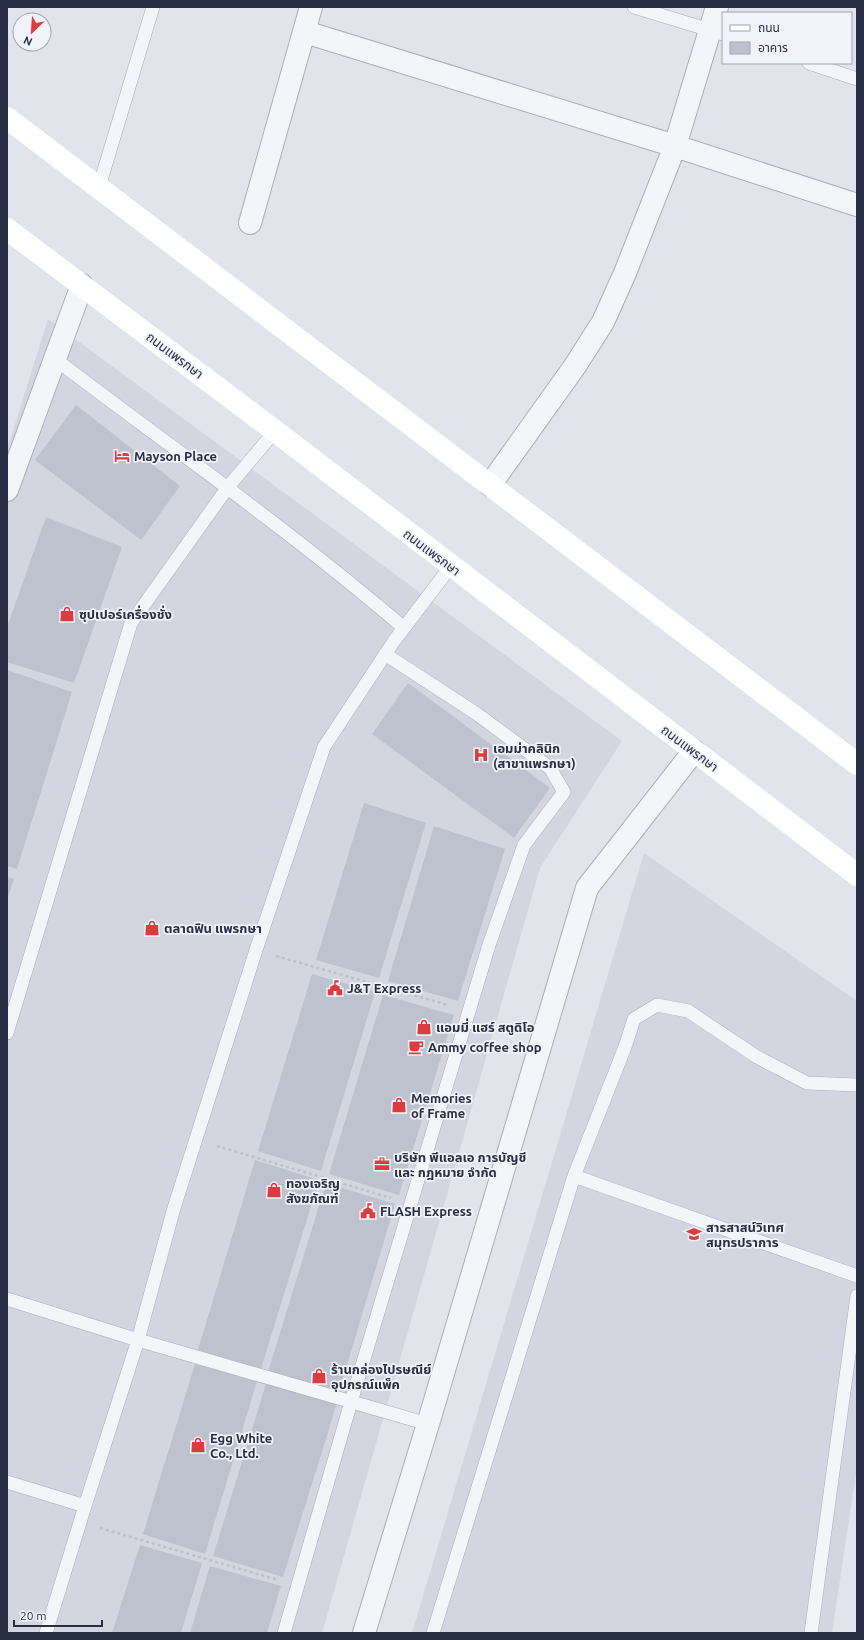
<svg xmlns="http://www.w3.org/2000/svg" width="864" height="1640" font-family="Ubuntu,'Noto Sans Thai',sans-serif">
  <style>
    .built { fill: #d3d6e0 }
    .building { fill: #bec2ce }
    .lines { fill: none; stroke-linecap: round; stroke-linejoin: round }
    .lane-casing { stroke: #aaadb9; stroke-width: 14 }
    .street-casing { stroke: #aaadb9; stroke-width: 24 }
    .path { stroke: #bfc1ca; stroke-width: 2.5; stroke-dasharray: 3 3; stroke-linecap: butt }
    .lane { stroke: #f4f5f9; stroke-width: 13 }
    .street { stroke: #f4f5f9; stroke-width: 22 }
    .secondary { stroke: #fff; stroke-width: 22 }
    .labels { text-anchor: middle; stroke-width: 3.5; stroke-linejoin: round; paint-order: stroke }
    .street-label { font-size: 13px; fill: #282e44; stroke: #f1f3f8 }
    .poi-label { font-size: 13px; font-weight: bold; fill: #282e44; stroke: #f1f3f8; text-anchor: start }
  </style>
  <rect width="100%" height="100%" fill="#e1e4eb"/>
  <path class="built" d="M48,319L622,741L540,868L322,1633H7V450Z
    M644,853L857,1001V1467L832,1633H412Z"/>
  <path class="building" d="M76,405L180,486L141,540L35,460Z
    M46,517L122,547L74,683L7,662V627Z
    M7,670L72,692L17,869L7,866Z
    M408,683L550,788L514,838L372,734Z
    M364,803L426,823L379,978L316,960Z
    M434,826L505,849L458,1001L388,981Z
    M7,877L14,879L7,900Z
    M312,974L375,992L321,1171L258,1151Z
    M383,995L454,1015L399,1195L329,1174Z
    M255,1160L319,1180L261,1369L198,1350Z
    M326,1183L395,1204L339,1392L268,1372Z
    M195,1364L257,1381L205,1554L143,1534Z
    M266,1384L337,1403L283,1577L213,1556Z
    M140,1545L202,1563L181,1633H112Z
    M210,1566L281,1586L267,1633H190Z"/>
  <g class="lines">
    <g class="lane-casing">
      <path id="lane" d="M634,7L723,34
        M809,63L857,79
        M99,187L153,7
        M55,359C172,448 292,532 404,628
        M7,1033L131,623L228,487L275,431
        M574,1176L625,1047L634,1019L657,1005L688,1011L757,1057L807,1083L857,1085
        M7,1299L138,1340L428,1424
        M7,1482L85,1506
        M46,1633L85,1506L138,1340L174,1208L256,950L324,747L394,641L451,566
        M284,1633L351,1402L489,945L524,845L564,792L550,768L477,714L385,654
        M433,1633L574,1176L857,1276
        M811,1633L857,1296"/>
    </g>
    <g class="street-casing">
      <path id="street" d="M305,32L675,146L857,205
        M250,223L311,7
        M490,485L575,366L603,322L625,273L675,146L717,7
        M7,490L82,285
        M364,1633L428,1424L587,888L694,751"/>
    </g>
    <path class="path" d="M276,956L448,1005
      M217,1146L391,1198
      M100,1528L278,1580"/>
    <use href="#lane" class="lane"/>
    <use href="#street" class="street"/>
    <path class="secondary" d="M7,118L857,764
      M7,229L275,431L857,875"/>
  </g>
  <defs>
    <g id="hotel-bare" transform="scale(1.2)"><path d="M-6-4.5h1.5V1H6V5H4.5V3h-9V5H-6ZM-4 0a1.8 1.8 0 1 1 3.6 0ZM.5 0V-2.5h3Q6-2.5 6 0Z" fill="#da3c40" stroke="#f1f3f8" stroke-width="2.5" paint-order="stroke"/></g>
    <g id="shop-bare" transform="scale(1.2)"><path d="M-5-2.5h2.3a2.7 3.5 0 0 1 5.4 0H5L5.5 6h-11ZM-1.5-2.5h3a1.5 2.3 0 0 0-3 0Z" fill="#da3c40" stroke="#f1f3f8" stroke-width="2.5" paint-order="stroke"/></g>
    <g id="hospital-bare" transform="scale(1.2)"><path d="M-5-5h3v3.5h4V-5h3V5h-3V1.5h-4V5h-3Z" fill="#da3c40" stroke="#f1f3f8" stroke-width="2.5" paint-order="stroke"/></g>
    <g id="civic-bare" transform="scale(1.2)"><path d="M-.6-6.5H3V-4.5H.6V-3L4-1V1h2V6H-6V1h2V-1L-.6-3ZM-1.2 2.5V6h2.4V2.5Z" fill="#da3c40" stroke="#f1f3f8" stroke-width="2.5" paint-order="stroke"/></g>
    <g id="cafe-bare" transform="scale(1.2)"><path d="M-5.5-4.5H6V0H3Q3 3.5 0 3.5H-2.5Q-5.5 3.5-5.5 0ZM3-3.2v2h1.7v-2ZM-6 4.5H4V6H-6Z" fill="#da3c40" stroke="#f1f3f8" stroke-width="2.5" paint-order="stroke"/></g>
    <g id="office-bare" transform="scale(1.2)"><path d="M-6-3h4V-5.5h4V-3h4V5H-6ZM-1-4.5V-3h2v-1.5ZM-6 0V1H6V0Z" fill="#da3c40" stroke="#f1f3f8" stroke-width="2.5" paint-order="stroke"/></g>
    <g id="school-bare" transform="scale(1.2)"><path d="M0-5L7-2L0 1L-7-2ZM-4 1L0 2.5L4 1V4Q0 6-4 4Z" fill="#da3c40" stroke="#f1f3f8" stroke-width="2.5" paint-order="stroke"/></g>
  </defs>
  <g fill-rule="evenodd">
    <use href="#hotel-bare" x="122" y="456"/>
    <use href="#shop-bare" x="67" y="614"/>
    <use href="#hospital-bare" x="481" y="755"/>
    <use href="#shop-bare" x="152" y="928"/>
    <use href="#civic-bare" x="335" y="988"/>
    <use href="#shop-bare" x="424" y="1027"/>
    <use href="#cafe-bare" x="416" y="1047"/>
    <use href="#shop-bare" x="399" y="1105"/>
    <use href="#office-bare" x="382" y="1164"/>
    <use href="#shop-bare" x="274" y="1190"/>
    <use href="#civic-bare" x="368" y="1211"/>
    <use href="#school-bare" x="694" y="1234"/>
    <use href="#shop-bare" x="319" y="1376"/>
    <use href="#shop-bare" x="198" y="1445"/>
  </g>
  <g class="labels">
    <g class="street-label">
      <text transform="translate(175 355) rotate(37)" y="5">ถนนแพรกษา</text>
      <text transform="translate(432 552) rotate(37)" y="5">ถนนแพรกษา</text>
      <text transform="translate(690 748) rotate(37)" y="5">ถนนแพรกษา</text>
    </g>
    <g class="poi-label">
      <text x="134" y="461">Mayson Place</text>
      <text x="79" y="619">ซุปเปอร์เครื่องชั่ง</text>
      <text x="493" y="753">เอมม่าคลินิก<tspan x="493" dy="15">(สาขาแพรกษา)</tspan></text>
      <text x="164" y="933">ตลาดฟิน แพรกษา</text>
      <text x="347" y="993">J&amp;T Express</text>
      <text x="436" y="1032">แอมมี่ แฮร์ สตูดิโอ</text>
      <text x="428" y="1052">Ammy coffee shop</text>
      <text x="411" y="1103">Memories<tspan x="411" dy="15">of Frame</tspan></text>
      <text x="394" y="1162">บริษัท พีแอลเอ การบัญชี<tspan x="394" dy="15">และ กฎหมาย จำกัด</tspan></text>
      <text x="286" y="1188">ทองเจริญ<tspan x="286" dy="15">สังฆภัณฑ์</tspan></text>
      <text x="380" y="1216">FLASH Express</text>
      <text x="706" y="1232">สารสาสน์วิเทศ<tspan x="706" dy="15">สมุทรปราการ</tspan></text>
      <text x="331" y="1374">ร้านกล่องไปรษณีย์<tspan x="331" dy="15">อุปกรณ์แพ็ค</tspan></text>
      <text x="210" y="1443">Egg White<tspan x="210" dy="15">Co., Ltd.</tspan></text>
    </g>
  </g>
  <rect width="864" height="1640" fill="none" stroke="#282e44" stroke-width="16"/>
  <rect x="722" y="12" width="130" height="52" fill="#f1f3f8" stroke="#a1a4b0"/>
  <rect x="730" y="25" width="20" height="6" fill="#ffffff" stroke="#a1a4b0"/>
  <text x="758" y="32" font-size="12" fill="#282e44">ถนน</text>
  <rect x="730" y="42" width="20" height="12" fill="#bec2ce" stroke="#a1a4b0"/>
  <text x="758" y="52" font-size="12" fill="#282e44">อาคาร</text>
  <g transform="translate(32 32) rotate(205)"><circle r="19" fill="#f1f3f8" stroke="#a1a4b0"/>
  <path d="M0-3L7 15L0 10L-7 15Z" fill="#da3c40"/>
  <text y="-6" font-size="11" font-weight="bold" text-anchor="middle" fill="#282e44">N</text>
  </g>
  <path d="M14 1620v6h88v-6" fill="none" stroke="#282e44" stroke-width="2"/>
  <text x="20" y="1620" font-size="12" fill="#282e44" stroke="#f1f3f8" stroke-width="3" paint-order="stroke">20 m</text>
</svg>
